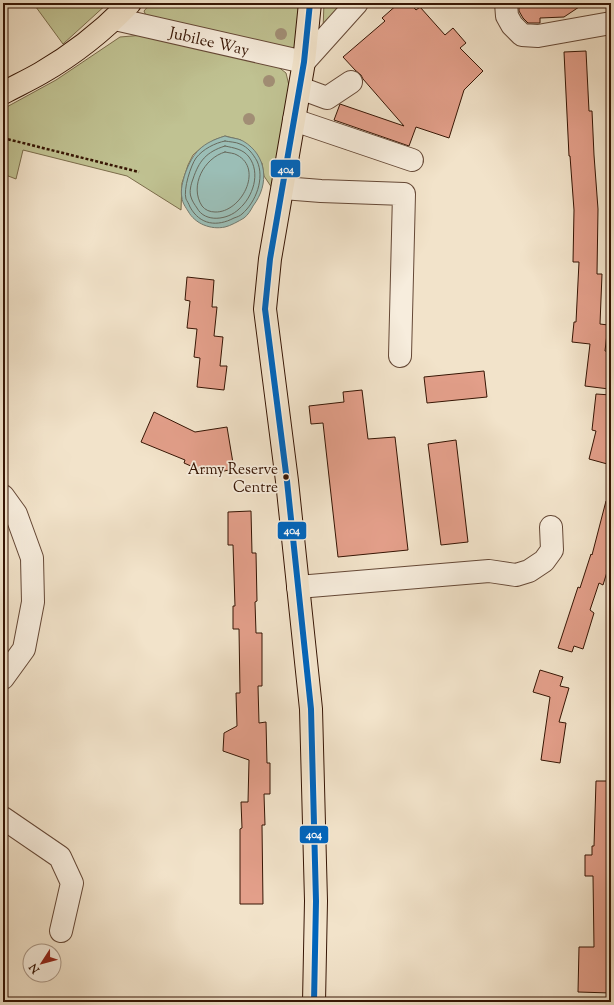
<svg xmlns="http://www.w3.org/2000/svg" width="614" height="1005" font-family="'Sorts Mill Goudy',serif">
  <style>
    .green { fill: #c0c292; stroke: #7b6c4b }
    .water { fill: #9bbeb6; stroke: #737a6f }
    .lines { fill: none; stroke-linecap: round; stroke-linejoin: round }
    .shore { stroke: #686a5d; stroke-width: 1 }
    .building { fill: #e39f8a; stroke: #361504 }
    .minor-casing { stroke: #654836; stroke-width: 24 }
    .major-casing { stroke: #361504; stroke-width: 24 }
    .path { stroke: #361504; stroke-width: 2.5; stroke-dasharray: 3 2; stroke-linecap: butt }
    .minor { stroke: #f7eddd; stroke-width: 22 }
    .major { stroke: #f2e3ca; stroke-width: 22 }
    .bus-1-casing { stroke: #f7eddd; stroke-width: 9 }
    .bus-1 { stroke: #0065bd; stroke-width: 6 }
    .tree { fill: #a18e75 }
    .bus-dot { fill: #361504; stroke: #f7eddd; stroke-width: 1.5 }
    .labels { text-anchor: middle; stroke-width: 3.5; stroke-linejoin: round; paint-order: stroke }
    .bus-label { font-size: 15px; fill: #361504; stroke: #f7eddd; text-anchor: end }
    .street-label { font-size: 16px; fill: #361504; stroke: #f7eddd }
    .line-badge { stroke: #f7eddd; stroke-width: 1.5 }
    .badge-label { font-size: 11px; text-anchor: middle; font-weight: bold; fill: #fff }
  </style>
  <rect width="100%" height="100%" fill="#f2e3ca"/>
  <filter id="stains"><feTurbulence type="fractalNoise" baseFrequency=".005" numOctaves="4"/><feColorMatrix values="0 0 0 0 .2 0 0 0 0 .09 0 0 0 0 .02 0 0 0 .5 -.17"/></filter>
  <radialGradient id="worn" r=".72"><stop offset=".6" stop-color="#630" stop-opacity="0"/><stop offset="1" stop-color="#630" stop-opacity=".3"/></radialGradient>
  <path class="green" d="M33,3H108L63,44Z
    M151,3H303L300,39L292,50L147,18L144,11Z
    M324,3H346L323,29Z
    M144,35L272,62L286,73L291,94L272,188L264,176L262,163L241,140L225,136L214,140L201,148L193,155L188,165L182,183L181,210L127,176L23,150L16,179L3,174V109L56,80L120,37Z"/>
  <path class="water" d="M225,136C230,138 238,138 243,141C267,155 270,184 253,206C251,210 248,215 244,218C239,221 230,226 225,227C211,230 195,224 188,211C186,208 182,202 182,198C180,190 183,181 185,174C193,152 202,143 225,136Z"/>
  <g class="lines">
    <path class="shore" d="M225,141C230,142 236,142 240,144C248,147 253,154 257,161C265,178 256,202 242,214C240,216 237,217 234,218C217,227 200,225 190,207C189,204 187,201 186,199C183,189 191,165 196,158C203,149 215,143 225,141Z
      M225,146C234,148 243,149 249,157C261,173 253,197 239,209C228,220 205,223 197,208C195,205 192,201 191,197C189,192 191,184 193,179C199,161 206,152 225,146Z
      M225,152C229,153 234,153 237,155C264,169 241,213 215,212C210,212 205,210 202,206C189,186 204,158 225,152Z"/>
  </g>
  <path class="building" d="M399,3H410L416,10L420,7L445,35L453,28L466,43L460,48L483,71L464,90L449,138L416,127L409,146L334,120L340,104L404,126L363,79L361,75L355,70L343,57L385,21L382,18Z
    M519,3H585L564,17L540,18V23H528L523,18L519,11Z
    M586,51L589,111H592L594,155L598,209L597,274H602L600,324L608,325L605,351L611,352L609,389L585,386L590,344L572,342L574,322H576L579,262H573L574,210L570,156H569L564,52Z
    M187,277L214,280L212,307H217L214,336L223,337L220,366H227L224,390L197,387L200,358L194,357L197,329L187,328L190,301L185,300Z
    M484,371L487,397L427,403L424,377Z
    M362,390L368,439L395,437L408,550L338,557L323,423L311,424L309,406L344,402L343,392Z
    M596,394L611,395V465L589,459L596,431L592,430Z
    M154,412L195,432L227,427L234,469L209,474L184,463L185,460L141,442Z
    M456,440L468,542L441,545L428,444Z
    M606,501L611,502V559L603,585L599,583L590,610L594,613L583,649L574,646L572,652L558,648L578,587L580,588L591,554L592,555Z
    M251,511L252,553H256L257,601L255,602L256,633H262V686H258L259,723L266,722L267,763H270V794H264L265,825H262L263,904H240V829L242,828L241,802H248L249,760L223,751L224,733L237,726L236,693H240L239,629H233V606H235L233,545H228V512Z
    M540,670L563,677L560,686L569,688L559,722L566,723L560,763L541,760L550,697L533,692Z
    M596,781H611V993L578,992L579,947H594L593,876H585V855H592V846H594Z"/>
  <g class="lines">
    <g class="minor-casing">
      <g id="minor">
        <path d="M506,3L507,16L512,25L522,35L538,36L611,23"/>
        <path id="s1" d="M115,19L304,62L357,3"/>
        <path d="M300,88L327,98L351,82"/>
        <path d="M294,120L412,160"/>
        <path d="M283,188L321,191L404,194L400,356"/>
        <path d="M3,496L16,514L32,558L33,602L24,649L3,678"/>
        <path d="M298,587L489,571L516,575L529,571L544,561L552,550L551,527"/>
        <path d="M3,818L60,857L72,883L61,931"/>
      </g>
    </g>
    <g class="major-casing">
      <path id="major" d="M310,3L304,62L270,259L265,309L287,481L311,709L316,901L314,1002
        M3,93C16,86 29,80 41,73C74,54 104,30 130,3"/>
    </g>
    <path class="path" d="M3,138L139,172"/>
    <use href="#minor" class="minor"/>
    <use href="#major" class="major"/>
    <g class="bus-1-casing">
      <path id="bus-1" d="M310,3L304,62L270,259L265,309L287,481L311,709L316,901L314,1002"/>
    </g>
    <use href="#bus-1" class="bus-1"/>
  </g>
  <g class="tree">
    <circle cx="281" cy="34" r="6"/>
    <circle cx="269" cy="81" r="6"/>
    <circle cx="249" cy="119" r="6"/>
  </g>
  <circle class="bus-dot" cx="286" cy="477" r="3.5"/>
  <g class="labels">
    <g class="bus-label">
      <text x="278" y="474">Army Reserve<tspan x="278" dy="18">Centre</tspan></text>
    </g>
    <g class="street-label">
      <text dy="6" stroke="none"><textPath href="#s1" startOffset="97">Jubilee Way</textPath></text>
    </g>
  </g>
  <g class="line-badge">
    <rect x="270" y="159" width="31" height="19" rx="4" fill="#0065bd"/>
    <rect x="277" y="521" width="30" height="19" rx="4" fill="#0065bd"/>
    <rect x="299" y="825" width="30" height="19" rx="4" fill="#0065bd"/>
  </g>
  <g class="badge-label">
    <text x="286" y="173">404</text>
    <text x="292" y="534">404</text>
    <text x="314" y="838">404</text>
  </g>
  <rect width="614" height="1005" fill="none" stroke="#f2e3ca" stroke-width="16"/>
  <rect x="4" y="4" width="606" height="997" fill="none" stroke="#361504" stroke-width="2"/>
  <rect x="8" y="8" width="598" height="989" fill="none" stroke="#361504"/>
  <g transform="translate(42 963) rotate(234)"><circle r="19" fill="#f7eddd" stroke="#aa9786"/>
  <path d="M0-3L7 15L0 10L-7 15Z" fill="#8f2418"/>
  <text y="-6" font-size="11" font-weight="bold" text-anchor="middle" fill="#361504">N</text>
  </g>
  <rect width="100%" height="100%" filter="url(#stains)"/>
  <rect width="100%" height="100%" fill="url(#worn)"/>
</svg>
